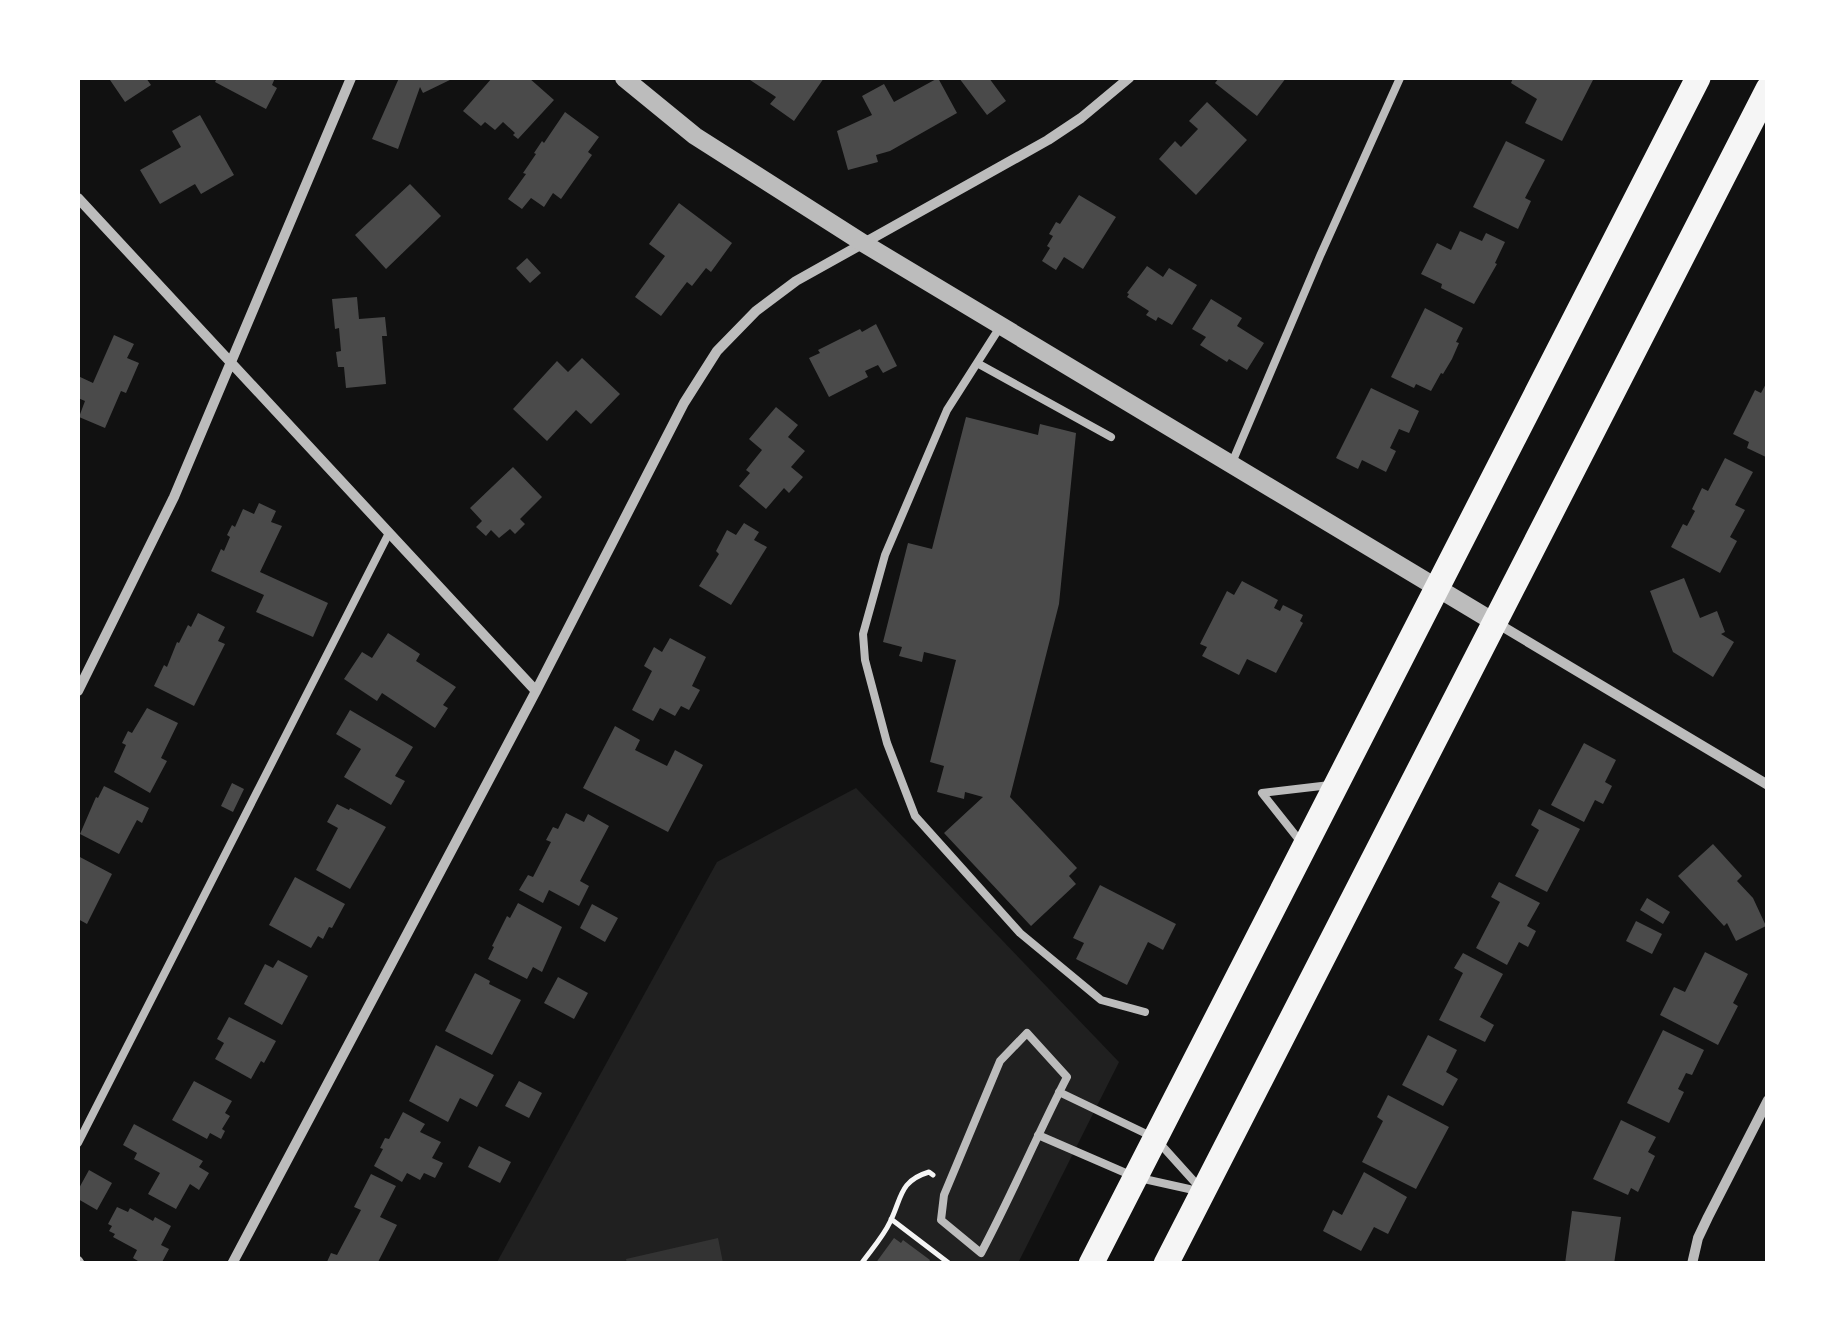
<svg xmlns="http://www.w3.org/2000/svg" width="1845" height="1341" font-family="'Fira Sans Condensed',sans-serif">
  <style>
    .green { fill: #202020 }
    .water { fill: #333 }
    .building { fill: #4a4a4a }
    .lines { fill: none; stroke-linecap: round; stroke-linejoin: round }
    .path { stroke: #f5f5f5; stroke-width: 5 }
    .service { stroke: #bcbcbc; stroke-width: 8 }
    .minor { stroke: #bcbcbc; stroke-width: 10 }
    .tertiary { stroke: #bcbcbc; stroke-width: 18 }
    .primary { stroke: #f5f5f5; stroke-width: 25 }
  </style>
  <rect width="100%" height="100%" fill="#111"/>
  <path class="green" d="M856,788L1119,1062L1018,1263L496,1264L717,862Z"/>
  <path class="water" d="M718,1238L723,1263H627L626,1259Z"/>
  <path class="building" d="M113,78H146L151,85L125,102L110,80Z
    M217,78H275L272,85L277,88L266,109L215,82Z
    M399,78H454L423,93L420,87L398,149L372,139Z
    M492,78H529L554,100L518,139L513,135L515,133L503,122L495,130L485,122L481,126L463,111Z
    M747,78H824L794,121L770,104L776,97Z
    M938,78L957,113L890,151L876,155L878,162L848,170L837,131L872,115L862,96L884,84L894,102Z
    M959,78H989L1006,101L987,115Z
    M1219,78H1286L1257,116L1215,83Z
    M1513,78H1594L1562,141L1525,123L1537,99L1511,83Z
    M1207,102L1247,140L1196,195L1159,159L1175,141L1181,147L1198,129L1189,121Z
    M565,112L599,137L588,152L592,155L561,199L553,193L544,207L531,198L522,209L508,199L526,174L523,173L536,154L534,153L542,141L544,143Z
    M200,115L234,175L201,194L195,184L160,204L140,170L181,147L172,131Z
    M1506,141L1545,160L1525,198L1531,201L1518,229L1473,207Z
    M410,184L441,216L386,269L355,235Z
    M1079,195L1116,217L1083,269L1064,257L1056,270L1042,261L1050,248L1047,246L1053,236L1049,234L1056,222L1060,224Z
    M679,203L732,243L711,272L706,268L692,286L687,282L661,316L635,297L665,256L649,244Z
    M1460,231L1482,241L1486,233L1505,242L1495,263L1497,264L1474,304L1441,288L1442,284L1421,274L1437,243L1451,250Z
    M527,258L541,273L530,283L516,268Z
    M1147,266L1163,277L1169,268L1197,285L1172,325L1158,317L1156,321L1146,315L1149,311L1127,297L1129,294L1127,293Z
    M357,297L359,319L385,317L387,336H382L386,384L346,388L344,367H338L336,352L341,351L339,328L335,329L332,299Z
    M1211,299L1242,318L1237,326L1264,343L1247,370L1229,359L1227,362L1200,345L1206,337L1192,329Z
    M1425,308L1463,328L1456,342L1459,343L1452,359L1443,374L1441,373L1431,391L1416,384L1414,388L1391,377Z
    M876,324L897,366L883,373L878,365L865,371L868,377L829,397L809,358L820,353L818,350L860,329L862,332Z
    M114,335L134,344L127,358L139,363L126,393L121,391L105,428L79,417L85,401L78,398V376L93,383Z
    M582,358L620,394L591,424L576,410L547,441L513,409L557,361L568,372Z
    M1768,380V458L1747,448L1749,442L1733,434L1755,390L1761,393Z
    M1371,388L1419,411L1409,433L1399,429L1390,448L1396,451L1386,472L1362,460L1358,469L1336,458Z
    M776,407L798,425L788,437L805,451L791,467L803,477L789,493L784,488L766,509L739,486L750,473L746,470L762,450L749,439Z
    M966,417L1038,435L1040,424L1076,433L1059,604L1010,797L1077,868L1069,876L1076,884L1031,926L944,833L983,797L965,792L964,799L937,792L944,766L930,762L956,660L924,652L922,662L899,656L902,647L883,642L908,543L932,549Z
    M1725,458L1753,472L1735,505L1745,510L1730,537L1737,541L1720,573L1671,547L1683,524L1687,526L1695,511L1692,509L1702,488L1708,491Z
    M513,467L542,497L520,519L525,524L515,534L510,529L499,538L491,530L486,536L476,527L482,521L470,508Z
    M259,503L276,511L271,522L282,526L260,572L328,603L313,637L256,612L264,595L211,571L221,549L224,551L230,537L227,535L232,525L235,527L243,509L254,514Z
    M744,523L759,532L754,540L767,547L731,605L699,586L719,554L716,551L727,530L736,535Z
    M1684,578L1700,618L1717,611L1725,632L1721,634L1734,642L1713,677L1673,652L1650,591Z
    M1242,581L1278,600L1274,608L1280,611L1283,605L1303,615L1300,621L1303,623L1276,673L1247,659L1239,675L1202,656L1207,647L1200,644L1227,591L1234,595Z
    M198,613L225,627L218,641L225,644L194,706L154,686L164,665L167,667L177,642L179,643L188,625L191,627Z
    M388,633L420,654L416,661L456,687L443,705L448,708L435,728L382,693L377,701L344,679L362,652L372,658Z
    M670,638L706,657L692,686L700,690L689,710L681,706L675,716L660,708L653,721L632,710L652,671L644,666L654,647L662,652Z
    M147,708L178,723L161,758L167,761L150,793L114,772L126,745L122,743L128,731L132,733Z
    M350,710L413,747L395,776L405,781L391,805L344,777L361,749L336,734Z
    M615,726L640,740L635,750L667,766L675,750L703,765L668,832L583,788Z
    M1584,743L1616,760L1605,782L1612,786L1603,804L1595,800L1584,822L1551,805Z
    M232,783L244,789L233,812L221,806Z
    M104,786L149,808L142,823L137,820L119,854L80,834L96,797L98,798Z
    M337,804L349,810L350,808L386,827L350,889L316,870L338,828L327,822Z
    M1539,809L1580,829L1547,892L1515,876L1539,830L1531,825Z
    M566,813L584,822L588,814L609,826L580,881L589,886L579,906L549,890L543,903L519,890L528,875L533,877L551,842L546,840L553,827L558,829Z
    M1713,844L1742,876L1737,881L1753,898L1766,926L1736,941L1727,923L1724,926L1678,876Z
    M78,856L112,874L87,924L78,919Z
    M295,877L345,904L332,928L329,927L323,939L318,936L311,948L269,925Z
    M1499,882L1540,903L1527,926L1536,931L1528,947L1519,942L1507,965L1476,948L1500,902L1491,897Z
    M1100,885L1176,924L1163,950L1148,942L1127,985L1076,959L1084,943L1073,938Z
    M1647,898L1670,912L1663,924L1640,910Z
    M518,903L562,927L542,972L533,967L527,979L488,959L494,947L492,946L507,916L510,918Z
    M592,904L618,918L605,942L580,928Z
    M1636,921L1662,934L1652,954L1626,941Z
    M1705,952L1748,974L1733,1003L1738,1006L1718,1045L1660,1015L1674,987L1685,992Z
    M1463,953L1503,974L1480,1017L1494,1025L1485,1042L1439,1020L1463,973L1454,968Z
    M278,960L308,976L282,1025L244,1004L265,964L273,968Z
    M475,973L490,981L489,984L521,1000L492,1055L445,1031Z
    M558,977L588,993L574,1019L544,1003Z
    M229,1017L276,1041L264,1063L261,1061L251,1079L215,1059L224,1043L217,1039Z
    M1663,1030L1704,1050L1692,1075L1686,1073L1678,1089L1684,1092L1669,1123L1627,1103Z
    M1428,1035L1457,1050L1446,1072L1458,1079L1443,1106L1402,1085Z
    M436,1045L494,1075L477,1107L460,1098L448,1122L409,1101Z
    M194,1081L232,1101L225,1113L230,1116L222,1129L225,1131L221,1139L210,1133L207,1139L172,1120Z
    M519,1081L542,1093L529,1118L505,1106Z
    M1388,1095L1449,1127L1416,1189L1362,1162L1383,1121L1377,1117Z
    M403,1112L425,1124L420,1132L441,1142L432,1158L443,1163L435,1178L424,1173L420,1180L407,1173L402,1182L374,1166L383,1149L380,1148L385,1138L389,1139Z
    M1621,1120L1656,1137L1648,1152L1655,1156L1638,1192L1631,1188L1628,1195L1593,1179Z
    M134,1124L203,1161L199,1167L209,1173L199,1190L190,1184L176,1209L148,1194L160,1173L134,1159L137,1153L123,1145Z
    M479,1146L511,1162L500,1183L468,1167Z
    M89,1170L112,1183L97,1210L78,1199V1190Z
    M1364,1172L1407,1197L1388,1234L1374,1227L1361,1251L1323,1231L1333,1210L1342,1215Z
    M371,1174L396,1186L380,1217L397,1225L377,1264H326L331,1253L337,1255L361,1210L354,1207Z
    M117,1207L128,1212L130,1208L153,1221L155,1217L171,1226L161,1245L169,1249L161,1264H143L133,1258L137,1250L113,1237L115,1234L109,1231L112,1226L108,1224Z
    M1572,1211L1621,1217L1614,1264H1565Z
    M894,1238L901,1243L903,1240L930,1260L928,1264H875Z"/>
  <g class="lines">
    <path class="path" d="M891,1219L950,1264
      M861,1264C871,1250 883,1237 890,1222C902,1198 899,1181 929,1172L933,1175"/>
    <path class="service" d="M1000,327L947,410L885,555L863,634L865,660L887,743L915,816L1020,933L1101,1000L1145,1012
      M977,363L1111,437
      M1231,465L1320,256L1400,78
      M1300,841L1262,793L1330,785
      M1027,1033L1067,1077C1037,1135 1012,1195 981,1253L941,1220L944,1195L1000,1061Z
      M1059,1092L1155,1138L1200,1188
      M1038,1135L1135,1177L1198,1191
      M78,1143L389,533"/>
    <path class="minor" d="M78,198L536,691
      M1495,622L1768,785
      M78,691L174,497L351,78
      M78,1261L80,1264
      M232,1264L536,691L684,403L717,351L756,311L796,281L1048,140L1081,118L1129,78
      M1692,1264L1698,1238L1708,1217L1768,1100"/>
    <path class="tertiary" d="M624,78L695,136L863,243L1494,622"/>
    <path class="primary" d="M1091,1264L1698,78
      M1166,1264L1768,89"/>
  </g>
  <rect width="1845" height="1341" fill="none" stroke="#ffffff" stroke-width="160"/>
</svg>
